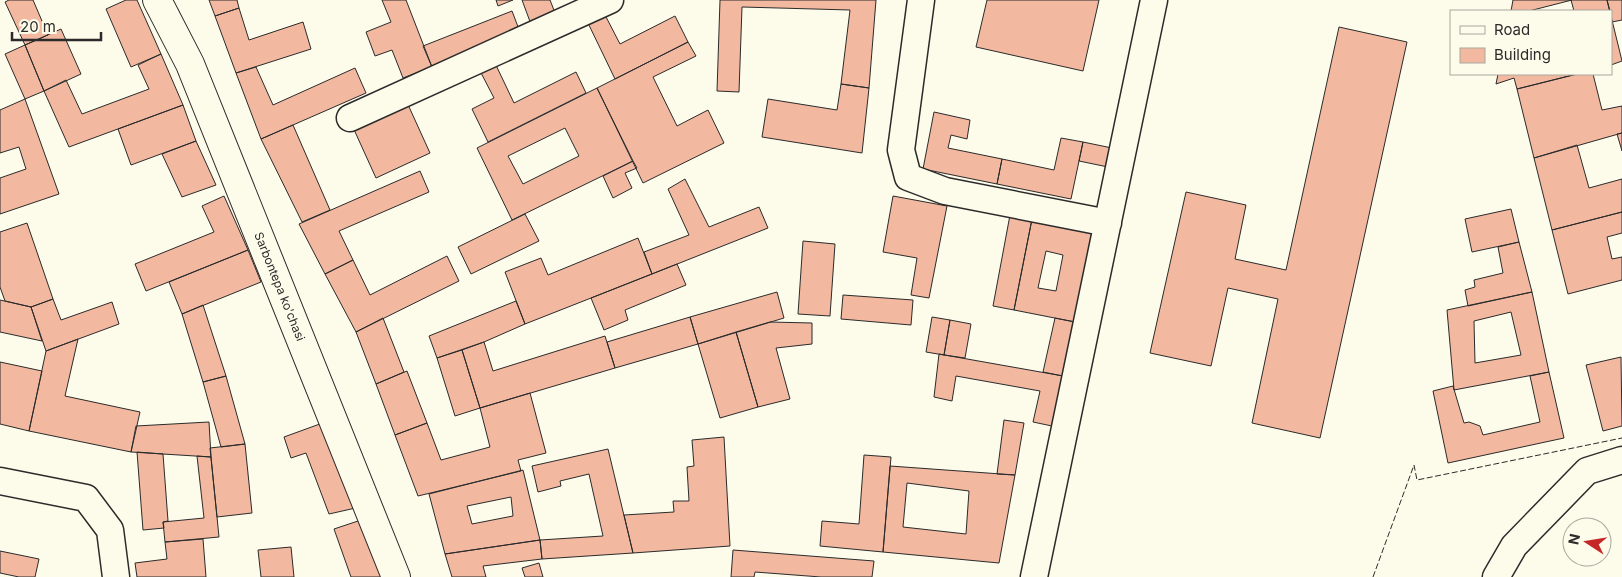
<svg xmlns="http://www.w3.org/2000/svg" width="1622" height="577" font-family="Inter,sans-serif">
  <style>
    .building { fill: #f2b8a0; stroke: #2b2b2b; fill-rule: evenodd }
    .lines { fill: none; stroke-linecap: round; stroke-linejoin: round }
    .minor-casing { stroke: #2b2b2b; stroke-width: 29 }
    .tertiary-casing { stroke: #2b2b2b; stroke-width: 30 }
    .minor { stroke: #fdfbea; stroke-width: 26 }
    .tertiary { stroke: #fdfbea; stroke-width: 28 }
    .fence { stroke: #2b2b2b; stroke-width: 1; stroke-dasharray: 6 2.5; stroke-linecap: butt }
    .labels { text-anchor: middle; stroke-width: 4; stroke-linejoin: round; paint-order: stroke }
    .street-label { font-size: 12px; fill: #2b2b2b; stroke: #fdfbea }
  </style>
  <rect width="100%" height="100%" fill="#fdfbea"/>
  <path class="building" d="M9,0H33L48,35L25,45L5,2Z
    M126,0H137L161,54L131,67L106,9Z
    M209,0H237L239,8L215,16Z
    M382,0H406L432,67L403,78L392,50L375,56L366,32L391,22Z
    M496,0H513L498,6Z
    M522,0H550L557,18L532,27Z
    M720,0H876L869,88L841,84L850,10L742,7L739,92L717,91Z
    M987,0H1099L1083,71L976,47Z
    M1513,0H1572L1529,11H1511Z
    M1571,0H1607L1610,11H1574Z
    M1607,0H1622V20L1612,22Z
    M239,8L249,40L303,22L311,49L236,73L215,16Z
    M512,11L520,32L432,67L423,46Z
    M604,13L620,44L675,16L688,42L615,79L587,21Z
    M1611,16L1622,61L1611,65Z
    M1339,27L1407,42L1320,438L1252,423L1278,299L1228,288L1211,366L1150,353L1186,192L1246,205L1235,259L1286,270Z
    M61,29L81,74L44,91L25,45Z
    M688,42L696,56L653,77L677,126L708,110L724,143L643,183L597,88Z
    M25,45L44,91L25,99L5,54Z
    M161,54L183,105L69,147L44,91L66,80L82,114L149,89L138,65Z
    M494,61L514,103L576,72L586,93L488,142L472,109L494,98L479,69Z
    M256,67L273,105L355,68L366,93L261,139L236,73Z
    M1498,74H1577L1517,89L1514,78L1496,84Z
    M1577,74H1593L1602,110L1622,106V133L1534,158L1517,89Z
    M841,84L869,88L862,153L762,137L768,99L837,110Z
    M597,88L633,161L512,220L477,148ZM565,128L579,156L523,184L508,156Z
    M405,98L430,153L376,178L351,123Z
    M25,99L59,194L0,214V178L26,169L19,147L0,153V110Z
    M183,105L196,141L131,165L118,129Z
    M934,112L970,120L967,139L951,135L948,148L1002,159L997,184L923,169Z
    M293,125L330,210L302,222L261,139Z
    M1622,133V151L1617,134Z
    M1061,138L1083,142L1071,199L997,184L1002,159L1054,170Z
    M196,141L216,185L182,197L162,154Z
    M1083,142L1112,148L1108,167L1079,161Z
    M1577,145L1589,188L1622,179V212L1552,230L1534,158Z
    M633,161L637,168L625,173L632,188L613,198L603,176Z
    M420,171L429,192L339,231L353,260L325,274L299,224Z
    M685,179L709,227L759,207L768,228L652,274L644,252L689,235L668,189Z
    M224,196L248,250L146,291L135,264L214,232L202,206Z
    M893,196L947,206L929,298L911,295L917,258L883,252Z
    M1511,209L1519,242L1472,252L1465,219Z
    M1622,212V233L1607,237L1612,259L1622,257V280L1568,294L1552,230Z
    M525,214L539,241L471,274L458,247Z
    M1010,215L1032,219L1014,310L993,306Z
    M1032,219L1092,231L1075,322L1014,310ZM1046,251L1063,255L1056,291L1038,288Z
    M27,223L53,299L31,307L5,301L0,287V232Z
    M638,238L652,274L525,324L505,272L541,258L548,275Z
    M803,241L835,244L830,316L798,314Z
    M1519,242L1532,292L1468,306L1465,290L1475,287L1474,280L1503,273L1498,247Z
    M248,250L261,282L182,314L169,282Z
    M447,256L459,281L356,332L325,274L353,260L370,295Z
    M677,264L686,285L625,310L628,320L604,330L591,298Z
    M777,292L784,318L698,344L690,317Z
    M1532,292L1549,372L1454,390L1447,310ZM1511,312L1521,355L1475,363L1474,321Z
    M843,295L913,300L911,325L841,319Z
    M53,299L61,320L112,302L119,324L46,351L31,307Z
    M0,300L31,307L42,341L0,332Z
    M516,301L525,324L484,342L437,358L429,336Z
    M203,305L226,376L203,382L182,314Z
    M690,317L698,344L615,368L607,342Z
    M932,317L950,320L944,355L926,352Z
    M383,318L404,372L376,384L356,332Z
    M1055,318L1075,322L1063,376L1043,372Z
    M950,320L971,324L965,358L944,355Z
    M770,322L812,323V344L776,348L790,399L758,407L736,332Z
    M736,332L758,407L720,418L698,344Z
    M605,336L615,368L480,408L462,350L484,342L493,371Z
    M78,339L65,396L140,412L131,452L29,431L46,351Z
    M462,350L480,408L455,416L437,358Z
    M939,354L1063,376L1052,426L1033,422L1040,391L956,376L952,401L934,397Z
    M1621,357L1622,426L1603,431L1586,365Z
    M0,362L42,371L29,431L0,424Z
    M407,371L427,423L395,435L376,384Z
    M1549,372L1564,438L1448,463L1433,391L1453,386L1464,423L1469,422L1480,426L1483,435L1540,422L1530,376Z
    M226,376L245,444L221,447L203,382Z
    M530,393L546,453L518,460L521,471L418,496L395,435L427,423L441,460L490,447L480,408Z
    M1004,420L1024,423L1015,475L997,474Z
    M328,421L360,507L329,514L306,453L291,458L284,437Z
    M209,422L211,457L131,452L136,426Z
    M724,437L730,546L633,553L624,515L674,512L673,501H689L687,467L694,466L692,440Z
    M245,444L252,513L217,517L210,448Z
    M608,449L633,553L542,559L540,540L603,536L589,474L560,481L561,486L538,492L532,466Z
    M137,452L163,454L168,521L163,522L164,528L143,530Z
    M864,455L891,457L883,552L820,546L822,521L859,524Z
    M197,456L211,457L219,537L165,542L163,522L204,518Z
    M890,466L1015,475L999,563L883,552ZM907,483L969,491L966,534L903,527Z
    M523,470L540,540L445,554L429,494ZM511,497L513,516L472,524L467,506Z
    M367,518L388,577H351L334,529Z
    M203,539L206,577H137L135,563L167,559L165,542Z
    M540,540L542,559L483,566L486,577H452L445,554Z
    M291,547L294,577H261L258,550Z
    M733,550L874,561L872,577H821L755,572L754,577H731Z
    M0,551L39,559L35,577H19L0,573Z
    M539,563L543,577H525L522,568Z"/>
  <g class="lines">
    <g class="minor-casing">
      <path id="minor" d="M921,0L901,150L908,177L945,191L1108,223
        M350,118L610,0
        M0,481L86,498L110,530L116,577
        M1034,577L1154,0
        M1496,577L1514,546L1587,471L1622,460"/>
    </g>
    <g class="tertiary-casing">
      <g id="tertiary">
        <path id="s1" d="M157,0L190,64L396,577"/>
      </g>
    </g>
    <use href="#minor" class="minor"/>
    <use href="#tertiary" class="tertiary"/>
    <path class="fence" d="M1373,577L1414,465L1417,480L1622,438"/>
  </g>
  <g class="labels">
    <g class="street-label">
      <text dy="4" stroke="none"><textPath href="#s1" startOffset="312">Sarbontepa ko'chasi</textPath></text>
    </g>
  </g>
  <rect x="1450" y="10" width="162" height="65" fill="#fdfbea" stroke="#a9a89e"/>
  <rect x="1460" y="26" width="25" height="8" fill="#fdfbea" stroke="#a9a89e"/>
  <text x="1494" y="35" font-size="15" fill="#2b2b2b">Road</text>
  <rect x="1460" y="48" width="25" height="15" fill="#f2b8a0" stroke="#a9a89e"/>
  <text x="1494" y="60" font-size="15" fill="#2b2b2b">Building</text>
  <g transform="translate(1587 542) rotate(282)"><circle r="24" fill="#fdfbea" stroke="#a9a89e"/>
  <path d="M0-4L9 19L0 12L-9 19Z" fill="#c62828"/>
  <text y="-8" font-size="14" font-weight="bold" text-anchor="middle" fill="#2b2b2b">N</text>
  </g>
  <path d="M12 32v8h89v-8" fill="none" stroke="#2b2b2b" stroke-width="2.5"/>
  <text x="20" y="32" font-size="15" fill="#2b2b2b" stroke="#fdfbea" stroke-width="4" paint-order="stroke">20 m</text>
</svg>
